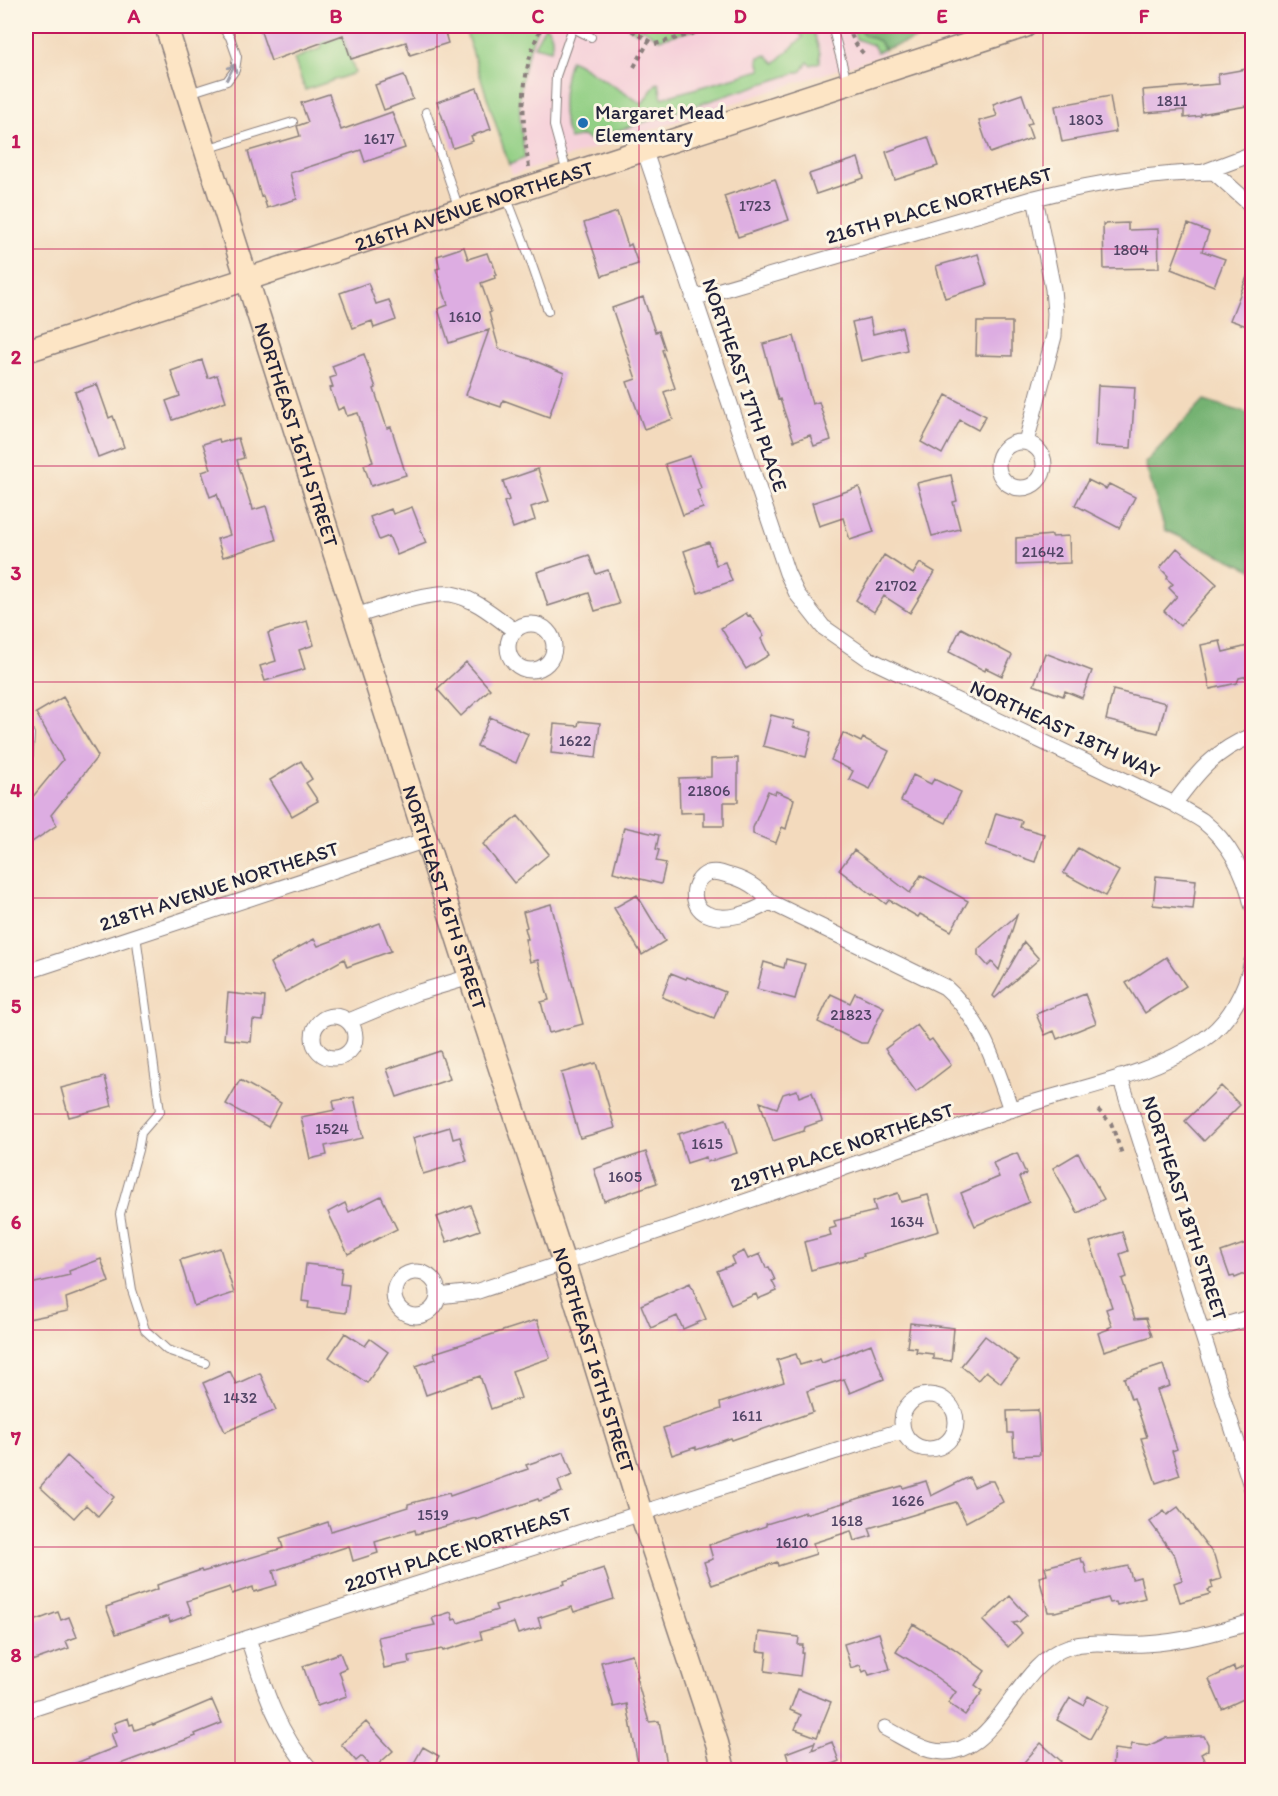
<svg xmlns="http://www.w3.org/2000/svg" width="1278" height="1796" font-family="Itim,sans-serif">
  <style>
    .built { fill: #f5cfd9 }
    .green { fill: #92cf84; stroke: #5a7860; stroke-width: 1.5 }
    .forest { fill: #75b272; stroke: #4c6a56; stroke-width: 1.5 }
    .building { fill: #ddade2 }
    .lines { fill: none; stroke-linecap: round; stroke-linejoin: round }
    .lane-casing { stroke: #8a7e7c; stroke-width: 10 }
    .street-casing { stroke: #8a7e7c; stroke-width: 17 }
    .secondary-casing { stroke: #8a7e7c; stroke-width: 25 }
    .path { stroke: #8a7e7c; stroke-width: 4; stroke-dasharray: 4.5 4.5; stroke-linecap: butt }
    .lane { stroke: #fff; stroke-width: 8 }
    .street { stroke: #fff; stroke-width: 15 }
    .secondary { stroke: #fde5c5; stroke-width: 22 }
    .oneway { stroke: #9c9ca7 }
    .grid { fill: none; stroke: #c2185b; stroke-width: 1.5; stroke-opacity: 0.55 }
    .poi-dot { fill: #1f6fb2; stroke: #fcf5e5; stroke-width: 2 }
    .labels { text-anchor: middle; stroke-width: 6; stroke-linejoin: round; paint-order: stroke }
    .number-label { font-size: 16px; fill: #514565 }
    .poi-label { font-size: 20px; fill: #22223b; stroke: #fcf5e5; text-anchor: start }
    .street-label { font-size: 20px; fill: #22223b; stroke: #fcf5e5 }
    .neatline { fill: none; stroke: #c2185b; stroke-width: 2 }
    .grid-label { font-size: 20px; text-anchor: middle; font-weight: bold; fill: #c2185b }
  </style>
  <rect width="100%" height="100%" fill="#fcf5e5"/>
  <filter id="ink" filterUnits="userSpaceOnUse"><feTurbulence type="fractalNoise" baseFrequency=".0167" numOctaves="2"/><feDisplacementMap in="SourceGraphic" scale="12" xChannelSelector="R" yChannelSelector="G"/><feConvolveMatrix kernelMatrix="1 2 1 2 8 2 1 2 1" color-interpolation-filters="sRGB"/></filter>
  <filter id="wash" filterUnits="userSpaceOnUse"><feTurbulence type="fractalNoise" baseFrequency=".008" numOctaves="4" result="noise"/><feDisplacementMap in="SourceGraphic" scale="24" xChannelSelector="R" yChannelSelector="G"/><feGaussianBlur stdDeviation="1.35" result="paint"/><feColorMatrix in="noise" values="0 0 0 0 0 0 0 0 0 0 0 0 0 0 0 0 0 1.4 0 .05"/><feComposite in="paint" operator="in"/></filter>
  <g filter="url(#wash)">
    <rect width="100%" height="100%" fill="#f3dabd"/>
    <path class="built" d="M464,26H860L863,34L879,41L885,54L512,175Z"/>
    <path class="green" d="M322,26H349L341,28L355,73L305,90L294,59L322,48L315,28Z
      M464,26H539C526,53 518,85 520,116C521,130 523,144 525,158L509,165Z
      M545,26C553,31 553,41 551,50L534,46Z
      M626,26H710L659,39L642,28L638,33Z
      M795,26H812L820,53V62L811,65L808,62L802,71L589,140L583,136L570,139C558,115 563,84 570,60L577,63L642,104L656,84L659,83L662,98L761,70L758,60L759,57L767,55L775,63L803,37L794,28Z
      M852,26H860L863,34L879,41L885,49L877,52L873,45L856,39Z"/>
    <path class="forest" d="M860,26H956L885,49L879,41L863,34Z
      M1204,400L1252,415V570L1165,530L1145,463Z"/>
    <g id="blocks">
      <path class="building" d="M259,26H443L448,43L410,55L406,42L351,59L343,35L271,61Z
        M1252,68V105L1201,114V116L1184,118V110L1145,113L1143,90L1219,84L1218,74Z
        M404,75L413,99L384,110L375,85Z
        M477,88L491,129L471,136L473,141L453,148L437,102Z
        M329,94L341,130L392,112L405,148L365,162L361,150L290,173L297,199L267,208L263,196L261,197L248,151L300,136L297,126L308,122L301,103Z
        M1022,94L1032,123L1027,124L1032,138L990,153L979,121L997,116L993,104Z
        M1110,96L1116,132L1062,142L1055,106Z
        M928,137L938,166L895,180L886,152Z
        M858,158L864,178L816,194L809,174Z
        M775,179L789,220L738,237L724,196Z
        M617,212L628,246L631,244L638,264L602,276L584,223Z
        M1128,223V230L1158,229L1159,268L1104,269L1103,224Z
        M1188,224L1209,232L1202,251L1225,259L1214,286L1171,269Z
        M464,247L468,259L487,253L490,261H492L497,275H494L495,278L481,283L491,312L489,313L499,349L530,359L564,373L549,417L503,400L501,407L466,395L489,330L449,343L438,309L448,305L436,269L440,268L437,256Z
        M978,254L987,285L945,298L936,266Z
        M1252,264V328L1230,320Z
        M368,283L376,304L389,300L396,320L374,328L372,321L353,328L340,293Z
        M643,297L655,332L659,331L665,349L662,350L675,388L664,392L673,419L644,429L627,382L636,379L612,308Z
        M870,318L873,334L902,327L907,350L861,361L852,322Z
        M977,322H1012V356L976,355Z
        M794,336L812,404L819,402L831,440L814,446L810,435L794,441L780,399L778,400L763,344Z
        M364,354L376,388L374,389L387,428L391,427L406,475L371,486L364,465L373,462L358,413L347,416L344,407L338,410L330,388L333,387L330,378L336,376L332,366Z
        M202,360L208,378L217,375L226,401L173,420L166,401L180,396L171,371Z
        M97,384L109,418L113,416L124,447L98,457L75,392Z
        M1098,385L1135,387L1131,448L1095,446Z
        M946,395L986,416L978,430L960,420L942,454L921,442Z
        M238,438L244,458L237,460L251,505H252L253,510L266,506L276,540L223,557L217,539L230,535L217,494L210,497L202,472L211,469L203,444L219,439L220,443Z
        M690,456L701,488L697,490L703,508L683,515L665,464Z
        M538,469L549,501L531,507L535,520L513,528L504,502L509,500L503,481Z
        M951,475L957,501L953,502L960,529L932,536L917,483Z
        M1088,480L1106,489L1109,484L1135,497L1119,528L1075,505Z
        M859,487L874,532L850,540L843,518L819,526L812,503Z
        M412,507L426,543L397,555L389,536L379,540L370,517L391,509L393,514Z
        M1052,535V537L1069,536L1070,563L1016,565V538Z
        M709,542L716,565L725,562L732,581L698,593L684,551Z
        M1177,548L1217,584L1180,626L1164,611L1177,596L1169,588L1173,584L1167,579L1168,576L1160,568Z
        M589,555L596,574L608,570L619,604L595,611L589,593L548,606L537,572Z
        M884,555L913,574L920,563L935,572L910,613L884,596L874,612L856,600Z
        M746,613L748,616L750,615L764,636L761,639L769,655L746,669L721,628Z
        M307,621L314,645L299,650L305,669L265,681L260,666L276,661L268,633Z
        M961,628L1012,655L1002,676L986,668L985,671L949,652Z
        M1220,641L1223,652L1252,645V675L1239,678L1237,683L1210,689L1201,645Z
        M1045,653L1092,671L1082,698L1065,691L1063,696L1034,685Z
        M466,662L490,689L461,716L437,689Z
        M1113,690L1166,703L1158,733L1106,720Z
        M63,697L98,756L51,815L57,825L26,846V805L63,760L36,713Z
        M771,715L794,721L793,727L812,732L806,757L763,746Z
        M490,717L528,734L516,763L477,746Z
        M579,721L600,723L596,758L551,753L554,724L578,726Z
        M843,733L861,742L863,738L889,751L870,789L849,779L853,771L831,760Z
        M738,758V802H724V826H704V812L680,813L679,778L711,777V759Z
        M301,761L312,779L306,783L318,801L292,816L270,780Z
        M913,775L931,784L934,779L961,792L946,823L901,801Z
        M768,791L775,794L776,791L794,799L786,829L782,827L776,843L753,834V828Z
        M996,813L1022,821L1020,827L1044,834L1035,862L986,845Z
        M518,816L549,854L514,883L483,844Z
        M624,827L659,835L656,849L659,850L656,861L666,863L661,884L613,872Z
        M1078,848L1119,871L1105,896L1063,873Z
        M854,850L910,893L921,875L968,901L951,931L920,914L918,917L889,900L886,904L873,894L872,895L839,870Z
        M1156,876L1196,880L1193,909L1153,905Z
        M637,895L665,941L642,955L614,908Z
        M551,904L583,1024L549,1033L541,1002L549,1000L538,960L530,962L525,939H528L525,928L527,927L523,912Z
        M1017,915L999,970L992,962L988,966L978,955V949Z
        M380,923L391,951L347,967L344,959L285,992L270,963L314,939L318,946Z
        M1024,942L1039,959L995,998L993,996Z
        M1166,957L1186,986L1145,1013L1126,983Z
        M786,959L805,964L795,999L757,989L764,962L784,968Z
        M671,973L686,979L687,977L725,992L714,1018L662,997Z
        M228,993L265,997L263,1021L253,1020L251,1042L224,1039Z
        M855,993L884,1007L867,1043H861L818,1022L831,994L850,1003Z
        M1085,994L1096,1023L1057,1039L1054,1031L1045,1035L1036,1014Z
        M917,1025L929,1041L932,1039L951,1065L916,1092L885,1049Z
        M440,1051L450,1079L397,1097L387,1069Z
        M596,1063L615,1128L580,1138L561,1073Z
        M105,1077L112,1106L69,1117L61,1088Z
        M240,1080L281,1103L268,1127L226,1104Z
        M1221,1086L1240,1105L1204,1141L1185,1121Z
        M797,1090L799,1097L812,1092L822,1121L805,1127L804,1131L773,1141L760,1102L777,1108L783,1094Z
        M354,1097L363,1138L325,1146L327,1155L310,1159L301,1117L335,1110L333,1101Z
        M726,1119L737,1153L707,1162L706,1157L687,1163L678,1134Z
        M450,1127L453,1139L460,1137L467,1161L423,1174L413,1138Z
        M646,1152L657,1183L604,1201L594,1169Z
        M1017,1153L1026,1174L1019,1177L1029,1202L975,1226L961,1193L999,1177L993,1163Z
        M1078,1153L1104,1199L1078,1213L1053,1168Z
        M898,1193L901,1202L928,1195L939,1231L863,1254L864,1256L811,1270L804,1242L831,1235L829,1229L836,1227L834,1221L876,1211L873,1201Z
        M381,1196L397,1229L348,1254L328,1212L345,1203L349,1212Z
        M470,1205L480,1230L447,1242L437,1217Z
        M1122,1232L1128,1251L1120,1254L1127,1277L1122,1279L1135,1319L1146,1318L1152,1336L1104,1351L1098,1333L1109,1329L1108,1328L1112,1326L1106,1309L1112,1307L1090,1242Z
        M1252,1241V1271L1235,1278L1234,1276L1230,1277L1221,1252Z
        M220,1248L234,1293L194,1306L180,1260Z
        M744,1251L748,1259L760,1254L766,1268L769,1267L775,1280L772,1281L777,1291L758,1299L756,1294L731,1305L717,1271L734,1264L731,1257Z
        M101,1259L109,1282L66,1298L68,1311L28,1319L26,1308V1285L70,1275L69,1271Z
        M306,1264L342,1268L340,1284L349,1285L346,1313L308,1308L309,1302L302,1301Z
        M690,1283L706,1319L683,1329L677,1316L651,1328L641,1305Z
        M537,1320L550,1358L512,1371L521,1398L491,1409L480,1376L426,1395L416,1366L436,1359L434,1353Z
        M910,1323L954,1328L951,1361L933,1359V1354L916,1352L917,1348L907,1347Z
        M345,1333L365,1346L370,1339L388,1352L367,1383L329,1357Z
        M985,1336L1018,1361L1001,1383L986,1371L978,1380L961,1366Z
        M871,1344L884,1379L850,1393L844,1379L807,1391L813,1412L732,1440L731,1438L696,1450V1447L672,1455L663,1428L721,1409L720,1403L784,1382L777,1360L796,1354L800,1365L820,1359L822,1363Z
        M1163,1365L1170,1386L1157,1390L1177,1449L1172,1451L1180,1475L1156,1483L1141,1438L1147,1437L1134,1398L1131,1399L1124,1378Z
        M230,1371L236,1384L260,1373L276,1410L225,1432L203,1383Z
        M1038,1410L1040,1455L1014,1456L1013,1433H1008L1007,1411Z
        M564,1452L573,1475L558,1481L562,1492L539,1501L538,1499L476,1520V1518L416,1534L415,1530L375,1542L378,1553L353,1561L349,1546L273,1571L277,1585L254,1592L253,1587L232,1594L230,1587L187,1601L192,1614L170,1622L168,1616L116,1634L106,1607L158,1589L157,1585L201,1570L202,1572L283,1548L280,1538L328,1522L331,1531L408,1507V1504L449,1493L450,1496L528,1469L526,1465Z
        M67,1456L114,1497L98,1516L86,1505L74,1518L40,1487Z
        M969,1477L974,1487L987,1481H993L1003,1502L966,1522L956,1502L869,1528L872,1536L854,1541L851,1531L813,1543L816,1554L778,1566L777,1562L712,1585L704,1562L713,1559L709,1545L766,1526V1524L805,1512V1514L902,1486L903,1488L926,1481L931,1496Z
        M1178,1507L1214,1555L1221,1579L1211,1582L1213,1588L1208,1590L1210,1594L1180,1602L1174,1583L1182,1580L1175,1556L1150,1522L1164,1511L1167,1515Z
        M1081,1558L1082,1562H1084L1087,1574L1128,1566L1132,1579L1140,1577L1145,1598L1117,1605L1116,1602L1110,1603L1108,1598L1055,1612H1048L1039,1577L1047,1575L1045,1567Z
        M604,1568L614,1599L574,1612L572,1607L538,1618L541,1627L518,1634L514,1623L480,1632L482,1639L443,1651L442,1649L409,1656L410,1663L384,1668L378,1637L435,1625L432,1618L451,1612L453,1620L456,1619L458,1623L497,1610L495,1605L565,1584L564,1581Z
        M1010,1596L1027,1615L1019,1622L1013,1623L1022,1633L1008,1647L983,1621Z
        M58,1612L61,1620L69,1617L77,1637L66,1641L69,1648L26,1663V1624Z
        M913,1624L953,1648L985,1671L975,1685L983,1691L965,1715L948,1703L956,1692L928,1671L896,1652Z
        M759,1632L799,1637L798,1645H803L802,1653H803L800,1676L765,1671L767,1652L757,1651Z
        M879,1633L890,1669L869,1675L867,1670L863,1672L860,1665L851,1668L844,1644Z
        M340,1653L346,1668L339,1671L347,1696L317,1706L303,1666Z
        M632,1654L638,1676L636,1677L649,1722L659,1721L668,1770H639L627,1704L614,1707L601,1662Z
        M1252,1663V1695L1222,1709L1209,1679L1234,1667L1235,1671Z
        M798,1689L831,1702L817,1737L795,1729L801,1715L790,1710Z
        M1088,1696L1108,1707L1090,1739L1057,1720L1070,1698L1083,1705Z
        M212,1700L222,1723L195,1734L196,1736L104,1770H59L116,1747L111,1733L117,1731L114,1723L128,1718L130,1725L133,1724L135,1730L152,1724L153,1725Z
        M366,1722L393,1751L373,1769L362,1756L356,1761L341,1744Z
        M1199,1736H1204L1208,1744V1750L1201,1754L1209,1770H1112L1114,1749L1130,1751L1132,1744L1148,1746L1165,1738Z
        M815,1742L812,1750L832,1742L839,1761L832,1764L834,1770H792L786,1753Z
        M1041,1743L1061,1761L1053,1770H1017Z
        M423,1747L439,1756L431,1770H410Z"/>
    </g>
  </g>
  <g filter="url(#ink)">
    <use href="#blocks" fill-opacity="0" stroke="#8a7e7c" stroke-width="1.5"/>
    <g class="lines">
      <g class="lane-casing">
        <path id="lane" d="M569,26L591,37
          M832,26L847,82
          M170,30L186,26
          M189,93L227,81L235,70L237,57L230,37L221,26
          M426,112L459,209
          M206,149L293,122
          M567,173L554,126L556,76L573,27
          M506,196L524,242L548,311
          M26,728L30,734L28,766L26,770
          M136,935L160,1111L141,1133L138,1150L120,1214L132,1290L145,1330L167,1350L205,1363"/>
      </g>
      <g class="street-casing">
        <path id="street" d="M644,149L787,573L797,594L823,627L869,659L1174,804C1184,810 1194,815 1203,821C1229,842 1245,873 1252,905
          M1204,172L1252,154
          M693,298L1035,198C1094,183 1153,173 1214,172L1252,206
          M1026,442L1054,336L1055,313L1053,289L1035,198
          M998 465a23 23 0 1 1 46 0a23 23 0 1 1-46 0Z
          M355,616C379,609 428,591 451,594C475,598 496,617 515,631
          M508 647a23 23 0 1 1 46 0a23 23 0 1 1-46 0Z
          M1174,804C1197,773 1215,750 1252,736
          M770,902C752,912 728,923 707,914C689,906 691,880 708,873C715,871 721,873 727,875C745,879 758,887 770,902L945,987C981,1018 996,1066 1011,1110
          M26,972L426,840
          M313 1037a21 21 0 1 1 42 0a21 21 0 1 1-42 0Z
          M349,1021L416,993L470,977
          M1120,1077L1252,1489
          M394 1294a22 22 0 1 1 44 0a22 22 0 1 1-44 0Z
          M438,1296L475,1292C652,1234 828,1174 1004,1112C1069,1089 1145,1079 1203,1040C1229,1023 1246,990 1252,961
          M1203,1332L1252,1317
          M902 1422a27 27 0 1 1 54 0a27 27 0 1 1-54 0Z
          M248,1638C263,1685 277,1733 311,1770
          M26,1711L248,1638L903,1430
          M885,1728C899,1735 914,1746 930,1750C996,1767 1012,1665 1068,1647C1094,1639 1120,1646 1145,1644C1182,1642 1217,1632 1252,1622"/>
      </g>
      <g class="secondary-casing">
        <g id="secondary">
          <path id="s1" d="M166,26L470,977L564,1263L641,1513L717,1743L724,1770"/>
          <path id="s2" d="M26,351C360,245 692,133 1025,26"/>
        </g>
      </g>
      <path class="path" d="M624,26L655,44L721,26
        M848,26C852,38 856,46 865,55
        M634,67L649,41
        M529,167C521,120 519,70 542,26
        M1098,1110L1111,1123L1122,1154"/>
      <use href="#lane" class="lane"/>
      <use href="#street" class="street"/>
      <use href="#secondary" class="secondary"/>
    </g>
    <defs><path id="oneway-shaft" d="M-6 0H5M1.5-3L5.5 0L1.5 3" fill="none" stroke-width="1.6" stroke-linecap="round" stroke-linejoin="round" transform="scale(1.5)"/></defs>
    <use class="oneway" href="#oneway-shaft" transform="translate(231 72) rotate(-63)"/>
  </g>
  <path class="grid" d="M235,26V1770M437,26V1770M639,26V1770M841,26V1770M1043,26V1770M26,249H1252M26,466H1252M26,682H1252M26,898H1252M26,1114H1252M26,1330H1252M26,1547H1252"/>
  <circle class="poi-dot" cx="583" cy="123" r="6"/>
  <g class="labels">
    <g class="number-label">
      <text x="1172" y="106">1811</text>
      <text x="1086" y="125">1803</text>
      <text x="379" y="144">1617</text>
      <text x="755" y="211">1723</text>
      <text x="1131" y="255">1804</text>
      <text x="465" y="322">1610</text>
      <text x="1043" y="557">21642</text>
      <text x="896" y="591">21702</text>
      <text x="575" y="746">1622</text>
      <text x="709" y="796">21806</text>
      <text x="851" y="1020">21823</text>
      <text x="332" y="1134">1524</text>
      <text x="707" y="1149">1615</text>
      <text x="625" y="1182">1605</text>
      <text x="907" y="1227">1634</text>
      <text x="240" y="1403">1432</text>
      <text x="747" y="1421">1611</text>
      <text x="908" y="1506">1626</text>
      <text x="433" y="1520">1519</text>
      <text x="847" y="1526">1618</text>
      <text x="792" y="1548">1610</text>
    </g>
    <g class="poi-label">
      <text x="595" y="119">Margaret Mead<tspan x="595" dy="23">Elementary</tspan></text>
    </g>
    <g class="street-label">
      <text dy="7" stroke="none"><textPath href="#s2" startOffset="471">216TH AVENUE NORTHEAST</textPath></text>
      <text transform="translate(939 205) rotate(-16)" y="7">216TH PLACE NORTHEAST</text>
      <text transform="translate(745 385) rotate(71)" y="7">NORTHEAST 17TH PLACE</text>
      <text dy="7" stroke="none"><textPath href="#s1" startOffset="429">NORTHEAST 16TH STREET</textPath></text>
      <text transform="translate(1065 729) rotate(25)" y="7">NORTHEAST 18TH WAY</text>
      <text transform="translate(219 886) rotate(-18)" y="7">218TH AVENUE NORTHEAST</text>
      <text dy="7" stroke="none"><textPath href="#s1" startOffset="915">NORTHEAST 16TH STREET</textPath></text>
      <text transform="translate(842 1147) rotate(-19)" y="7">219TH PLACE NORTHEAST</text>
      <text transform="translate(1185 1208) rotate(72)" y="7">NORTHEAST 18TH STREET</text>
      <text dy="7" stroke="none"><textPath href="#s1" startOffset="1401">NORTHEAST 16TH STREET</textPath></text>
      <text transform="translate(458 1549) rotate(-18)" y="7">220TH PLACE NORTHEAST</text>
    </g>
  </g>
  <rect width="1278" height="1796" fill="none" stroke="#fcf5e5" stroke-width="66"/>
  <rect x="33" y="33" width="1212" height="1730" class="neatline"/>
  <g class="grid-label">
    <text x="134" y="23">A</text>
    <text x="336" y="23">B</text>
    <text x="538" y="23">C</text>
    <text x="740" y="23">D</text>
    <text x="942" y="23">E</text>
    <text x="1144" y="23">F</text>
    <text x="16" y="148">1</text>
    <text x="16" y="364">2</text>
    <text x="16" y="580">3</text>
    <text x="16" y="797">4</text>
    <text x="16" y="1013">5</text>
    <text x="16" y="1229">6</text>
    <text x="16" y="1445">7</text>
    <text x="16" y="1662">8</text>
  </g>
</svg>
